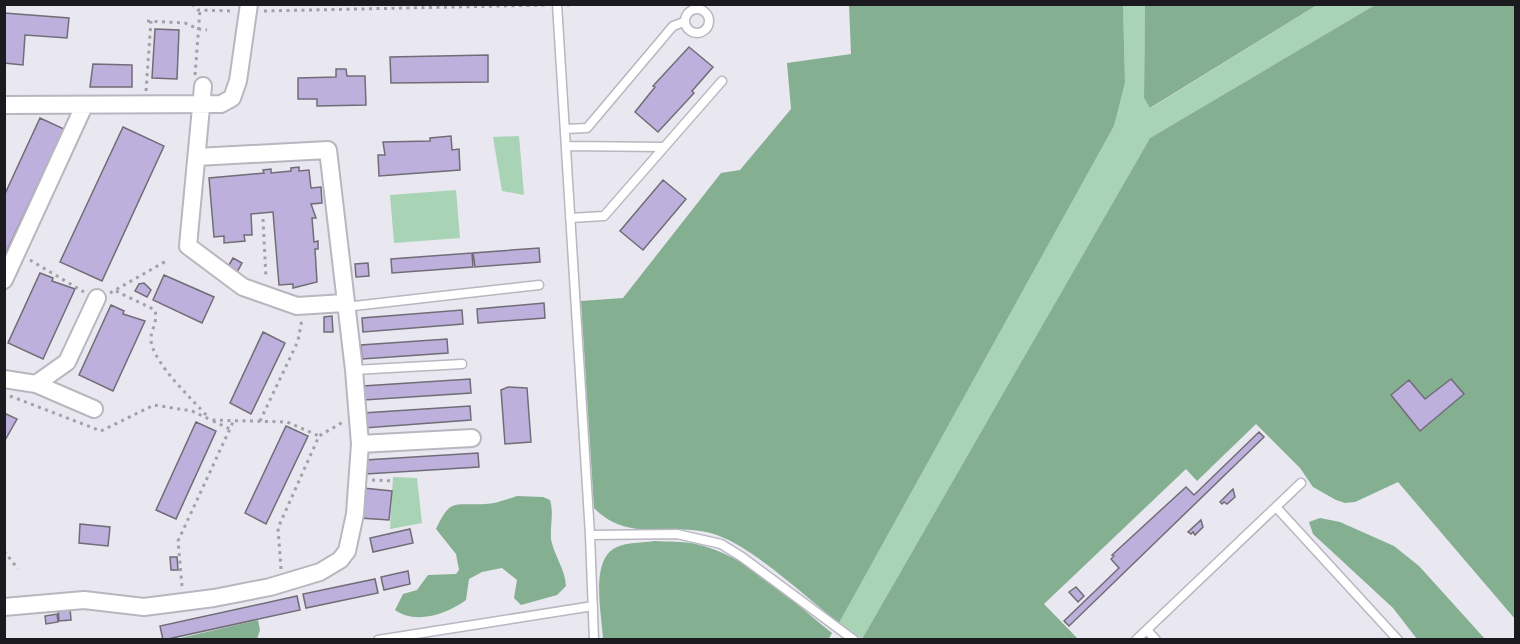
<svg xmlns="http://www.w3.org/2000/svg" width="1520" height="644" font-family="'Source Sans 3',sans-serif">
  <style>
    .green { fill: #a8d3b5 }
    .forest { fill: #84af91 }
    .building { fill: #beb0dc; stroke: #706d76; stroke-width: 1.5 }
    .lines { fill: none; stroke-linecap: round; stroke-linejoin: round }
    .lane-casing { stroke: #b8b6bf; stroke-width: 11 }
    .street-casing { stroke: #b8b6bf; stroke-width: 20 }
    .path { stroke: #a3a1a8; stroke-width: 3; stroke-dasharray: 3 4.5; stroke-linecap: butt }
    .lane { stroke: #fff; stroke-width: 8 }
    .street { stroke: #fff; stroke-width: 16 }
  </style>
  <rect width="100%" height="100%" fill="#e9e7f0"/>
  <path class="green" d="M1123,5H1145L1144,98L1151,108L1317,5H1375L1150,138L862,639L839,623L1114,126L1125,83Z
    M519,136L524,195L502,191L493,137Z
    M456,190L460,238L394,243L390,195Z
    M393,477L417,478L422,523L390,529Z"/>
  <path class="forest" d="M849,5H1123L1125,83L1114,126L839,623C807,598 759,553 724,538C679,517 632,547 594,508L581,301L623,298L721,173L740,170L791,109L787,63L851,54Z
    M1145,5V4L1317,5L1150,108L1144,98Z
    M1375,5H1515V619L1398,482L1355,502L1345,503L1336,500L1313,487L1300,468L1256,424L1197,481L1186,469L1044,604L1078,639H862L1150,138Z
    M517,496L543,497L550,500C554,514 550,525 551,539C554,556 565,568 566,586L557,595L521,605L514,598L517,580L502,568L482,572L469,579L466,600C447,614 416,625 395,610L403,594L417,590L428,575L456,574L459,570L456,554L436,529C451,497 454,506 485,504C495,504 507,499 517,496Z
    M1320,518L1340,522L1394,546L1419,566L1485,639H1417L1393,608L1313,534L1309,522Z
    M654,541C668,542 683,541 696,544C749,556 791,601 832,633L828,640L603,639C602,614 589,559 617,547C627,542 643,543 654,541Z
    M258,620L260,630L257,639H176Z"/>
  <path class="building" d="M4,13L69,18L67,38L25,35L23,65L4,63Z
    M155,29L179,30L177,79L152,78Z
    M689,47L713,67L692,91L694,93L658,132L635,112L655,87L653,86Z
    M488,55V82L391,83L390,57Z
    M93,64L132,65V87H90Z
    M336,69H346L347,76H365L366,105L317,106V99H298V78L336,77Z
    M40,118L64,129L4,257V196Z
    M123,127L164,146L102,281L60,262Z
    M451,136L452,150L459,149L460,170L379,176L378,155H385L383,142L430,141V138Z
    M299,167V171L309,170L311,188L321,187L322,203L311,204L316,218H312L314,242L318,241V249H315L317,282L293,288V284L279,285L273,212L251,214L252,235H244L245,241L224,243V236L214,237L209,178L264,173L263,170L271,169V173L291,171V168Z
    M663,180L686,199L643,250L620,231Z
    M539,248L540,262L475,267L473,253Z
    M472,253L473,267L392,273L391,259Z
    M233,258L242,263L235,276L226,270Z
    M368,263L369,276L356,277L355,264Z
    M40,273L53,278L52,281L75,289L43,359L8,343Z
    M164,275L214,297L202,323L153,300Z
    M144,283L151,290L147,297L135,291L139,284Z
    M544,303L545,318L478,323L477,309Z
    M111,305L124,311L123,314L145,321L113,391L79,375Z
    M462,310L463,324L363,332L362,318Z
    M332,316L333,332H324V317Z
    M263,332L285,343L251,414L230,403Z
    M447,339L448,353L362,359L361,345Z
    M470,379L471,393L364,400L363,386Z
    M1451,379L1464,394L1420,431L1391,395L1409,380L1425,399Z
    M508,387L527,388L531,442L505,444L501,390Z
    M470,406L471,420L364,428L363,413Z
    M4,413L17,419L4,442Z
    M196,422L216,431L176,519L156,510Z
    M286,426L308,436L266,524L245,513Z
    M1259,432L1264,437L1069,626L1064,621L1119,568L1111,559L1114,556L1112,555L1186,487L1194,495Z
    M478,453L479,467L366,474L365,460Z
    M363,488L392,491L389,520L360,518Z
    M1233,489L1235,497L1227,504L1224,502L1222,504L1220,502Z
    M1201,520L1203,527L1195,535L1193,532L1191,534L1188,532Z
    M80,524L110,527L108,546L79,543Z
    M410,529L413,543L373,552L370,538Z
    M170,557H177L178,570H171Z
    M408,571L410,584L384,590L381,577Z
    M375,579L378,593L306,608L303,594Z
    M1076,587L1084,596L1078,602L1069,592Z
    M297,596L300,610L163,640L160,626Z
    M70,608L71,620L59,621L58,609Z
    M57,614L58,622L46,624L45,616Z"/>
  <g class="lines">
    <g class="lane-casing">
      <path id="lane" d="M557,4L590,535L594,640
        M685 21a12 12 0 1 1 24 0a12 12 0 1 1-24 0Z
        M565,129L587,128L673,26L684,22
        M566,146L664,147
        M570,218L604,216L722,81
        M345,307L539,285
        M354,370L462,364
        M1276,507L1398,640
        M590,535L677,534L721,544L742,557L854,640
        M1147,630L1156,640
        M378,640L593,606
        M1136,640L1301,483"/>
    </g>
    <g class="street-casing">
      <path id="street" d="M203,86L188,246L243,287L297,306L344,303
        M4,105L221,104L232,98L238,81L249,4
        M4,280L84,106
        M4,379L36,384L67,362L97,298
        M36,384L94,409
        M360,444L472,438
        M4,607L84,600L144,607L214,598L270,587L320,572L340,560L347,551L355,514L360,444L354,370L328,150L197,157"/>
    </g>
    <path class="path" d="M192,4L198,10L233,11
      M567,5L580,4
      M264,11L548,5
      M147,21L185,23L198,29L207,30
      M195,75L200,10
      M146,91L151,21
      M263,219L266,278
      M30,260L84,292
      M116,291L155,310C158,324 150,330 151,341C154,364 192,399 208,417
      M110,293L168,260
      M10,396L101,431L154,405L192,411L211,420L287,422L319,436
      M213,421L230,429
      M260,421L298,341L302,319
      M372,480L393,481
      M4,551L18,569
      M281,569L278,528L319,436L343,422
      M182,586L178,541L234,420"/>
    <use href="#lane" class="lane"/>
    <use href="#street" class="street"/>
  </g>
  <rect width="1520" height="644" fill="none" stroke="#1b1a1e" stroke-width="12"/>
</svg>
